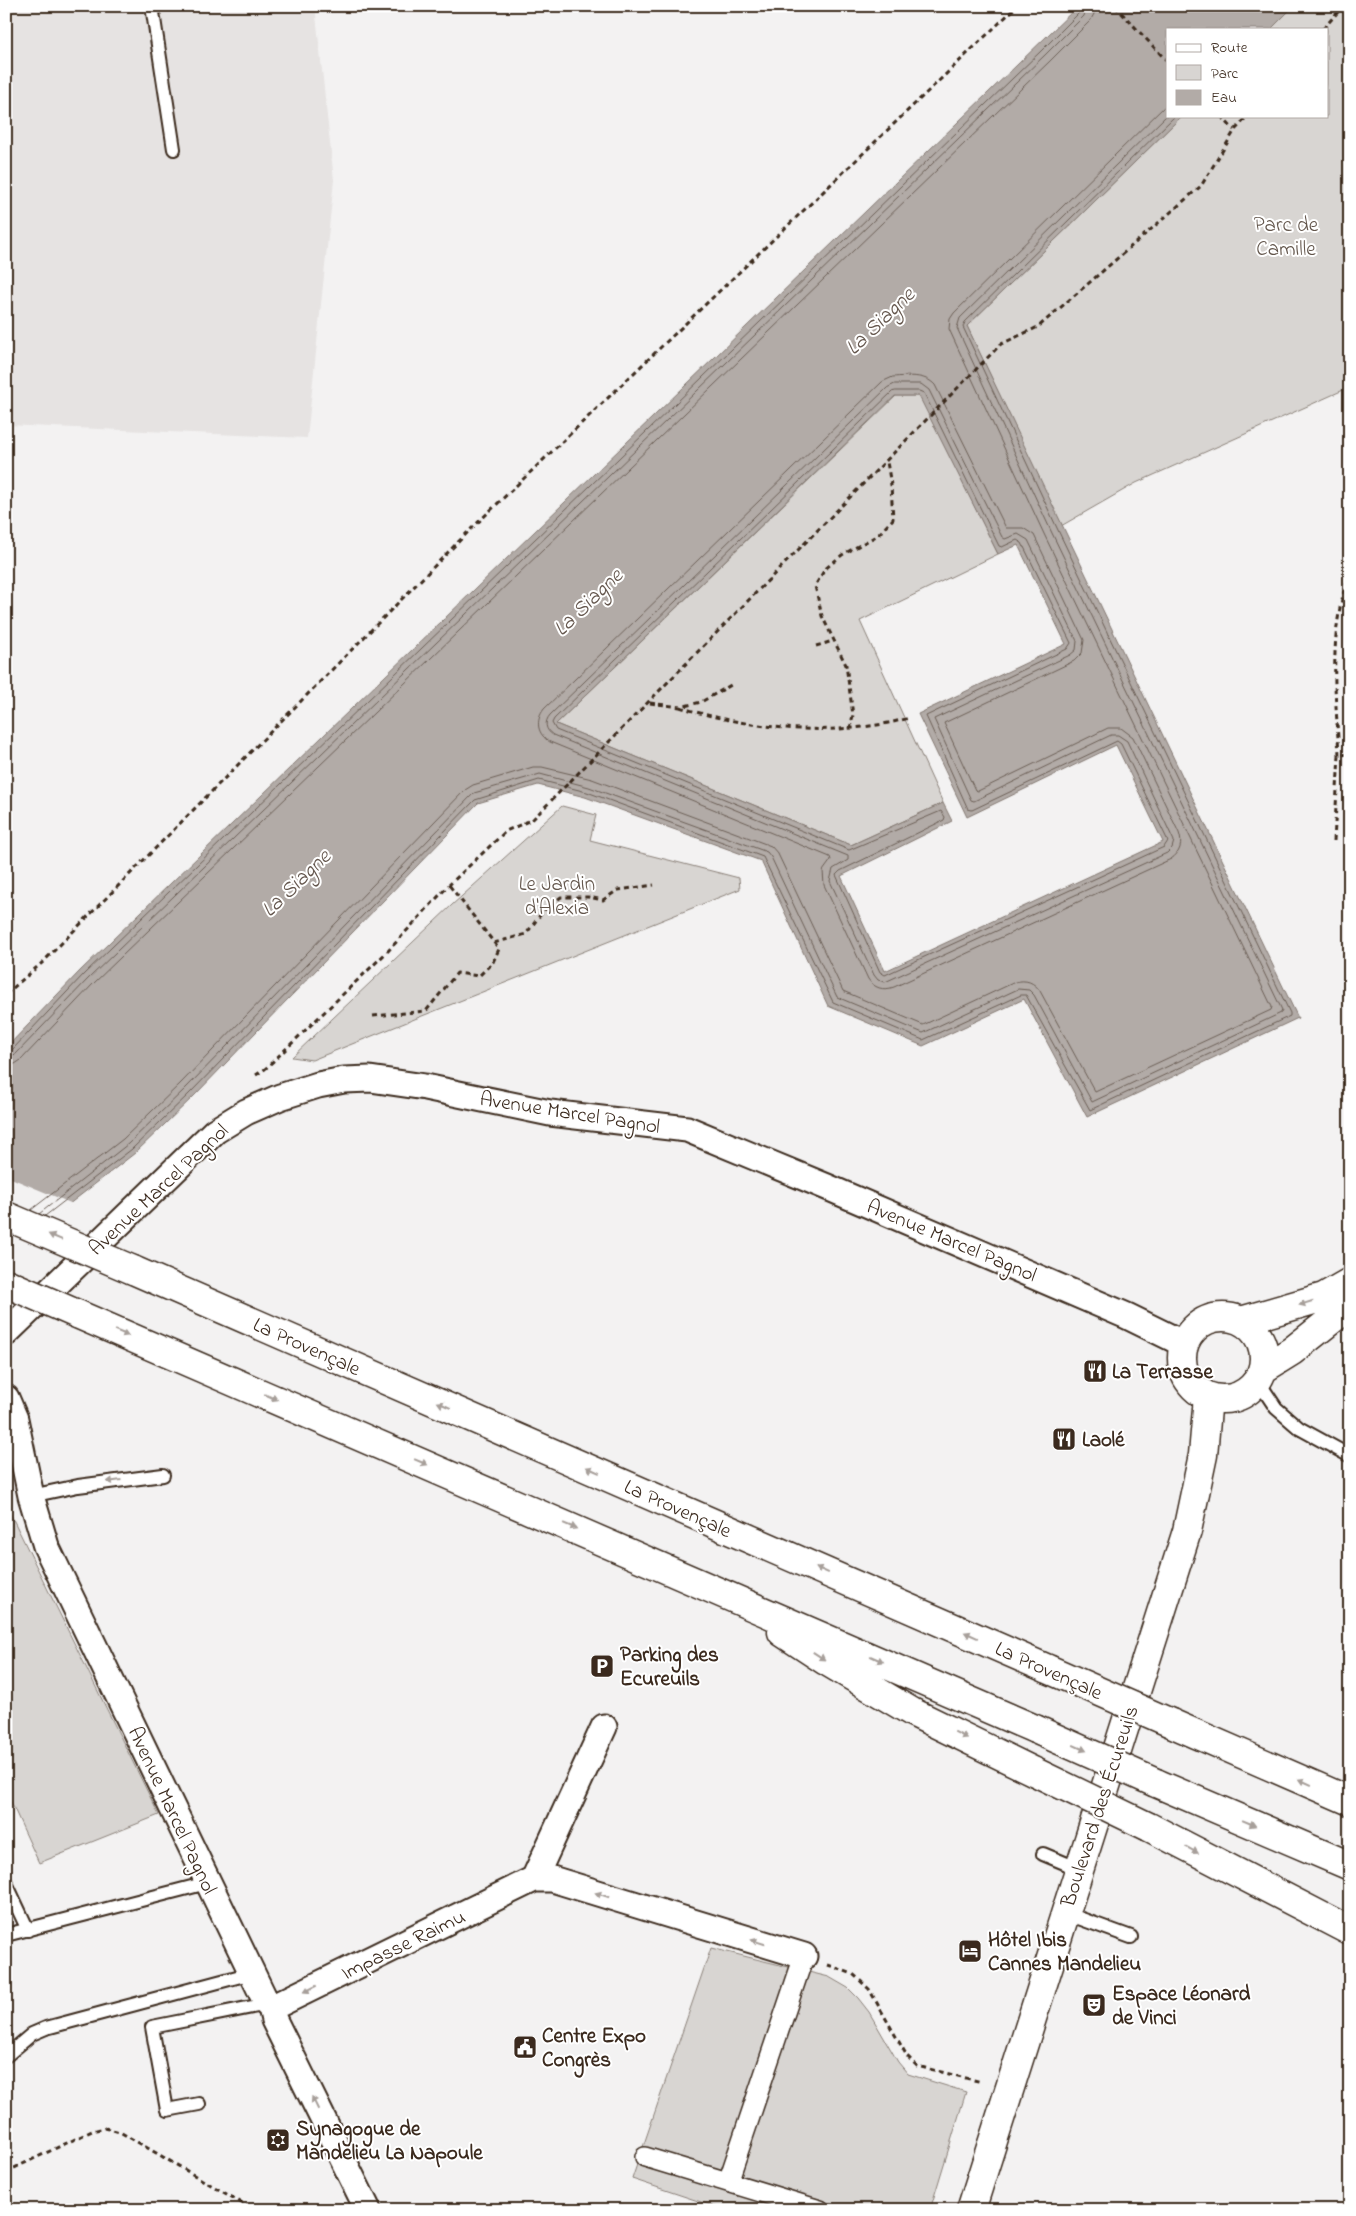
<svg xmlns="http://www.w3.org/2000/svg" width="1356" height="2216" font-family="'Indie Flower',sans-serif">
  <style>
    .built { fill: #e6e3e2 }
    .green { fill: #d8d5d2; stroke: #8a8078 }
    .water { fill: #b2aba7; stroke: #827770; fill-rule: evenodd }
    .pier { fill: #f3f2f2 }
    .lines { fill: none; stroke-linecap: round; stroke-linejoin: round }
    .shore { stroke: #6b5e55; stroke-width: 1 }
    .service-casing { stroke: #3b2a1e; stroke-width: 16 }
    .pedestrian-casing { stroke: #3b2a1e; stroke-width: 22 }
    .minor-casing { stroke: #3b2a1e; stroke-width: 29 }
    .tertiary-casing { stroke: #3b2a1e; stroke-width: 31 }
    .motorway-casing { stroke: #3b2a1e; stroke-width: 31 }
    .path { stroke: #3b2a1e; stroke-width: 3; stroke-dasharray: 5 4; stroke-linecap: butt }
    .service { stroke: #fff; stroke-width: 12 }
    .pedestrian { stroke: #fff; stroke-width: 19 }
    .minor { stroke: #fff; stroke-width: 25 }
    .tertiary { stroke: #fff; stroke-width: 28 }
    .motorway { stroke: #fff; stroke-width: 28 }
    .motorway-bridge-casing { stroke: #3b2a1e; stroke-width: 31; stroke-linecap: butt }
    .motorway-bridge { stroke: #fff; stroke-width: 28 }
    .oneway { fill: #a79f9a }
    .labels { text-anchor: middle; stroke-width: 4; stroke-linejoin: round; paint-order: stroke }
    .park-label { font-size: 21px; fill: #62554b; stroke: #fff }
    .street-label { font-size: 21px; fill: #3b2a1e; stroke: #fff }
    .poi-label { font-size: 21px; font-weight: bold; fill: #3b2a1e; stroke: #fff; text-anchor: start }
    .water-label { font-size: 22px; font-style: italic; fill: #65574e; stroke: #fff }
  </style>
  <rect width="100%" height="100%" fill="#f3f2f2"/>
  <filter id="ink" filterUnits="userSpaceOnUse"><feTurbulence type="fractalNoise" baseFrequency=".02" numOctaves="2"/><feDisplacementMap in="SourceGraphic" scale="10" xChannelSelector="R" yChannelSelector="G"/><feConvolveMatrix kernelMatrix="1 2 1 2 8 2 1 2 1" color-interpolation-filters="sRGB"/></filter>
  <g filter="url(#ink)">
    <path class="built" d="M6,6H315L334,180L307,438L6,425Z"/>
    <path class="green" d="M1294,6H1350V387L1136,483L1061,526L967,326L1182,116H1327V29H1271Z
      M896,396H920L998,554L860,621L943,803L851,845L556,724Z
      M562,806L596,815L590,840L739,878L740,889L312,1060L292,1057L452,905Z
      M6,1501L11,1515L159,1815L39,1863L6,1791Z
      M711,1948L829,1977L848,1988L858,1998L869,2012L898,2062L908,2074L966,2092L930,2210H725L632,2179Z"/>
    <path class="water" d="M1078,6H1294L1271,29H1167V116H1182L967,326L1298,1018L1087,1117L1024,999L923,1046L828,1006L761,861L585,797L538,785L478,803L194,1096L135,1153L6,1253V1048L80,971ZM895,396H919L998,554L1018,545L1066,644L918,714L967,817L1116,745L1163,842L885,971L841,876L952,821L943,803L851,845L556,724Z"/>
    <path class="pier" d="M6,1176L73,1204L6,1256Z"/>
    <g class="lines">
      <path class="shore" d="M893,377C908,376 925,374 935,385L1006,528H1023L1034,535L1084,640L1082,653L1074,661L944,723L975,790L978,791L1108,728H1121L1133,737L1179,833C1183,844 1180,853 1171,859L894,987C883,991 874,988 868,979L824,885L823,871L831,860L830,857L550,742C537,734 535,721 544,709L882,382Z
        M895,384H921L929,390L1002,537L1005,539L1018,534L1028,540L1077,641L1076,650L1070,655L934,719L971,800L974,801L1111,735H1118L1127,741L1174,841L1172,848L1167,853L885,982L878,980L874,975L830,881L833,869L848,860V856L553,735C545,730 544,722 550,715L887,388Z
        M896,391H919L924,393L999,546L1002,547L1017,540L1022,543L1071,643L1067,649L926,716L968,809L972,810L1117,741L1121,744L1168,841L1164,847L885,975L880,972L836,875L840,871L944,820L945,817L941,811L849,850L556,730L552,723L554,719L892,392Z
        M6,1051L12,1050L84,974L1041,51L1080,12L1081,6
        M6,1057L16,1054L88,979L1045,55L1084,16L1087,6
        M6,1065L15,1064L21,1060L93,984L1050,61L1090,21L1094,14L1095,6
        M31,1210L123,1139L181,1083L465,790L473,785L533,767H542L592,779L771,846L778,854L843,991L923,1025L1015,982C1026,979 1034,982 1040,991L1095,1092L1271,1010L1272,1007L1044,534L949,329L950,319L954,313L1167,104
        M39,1214L128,1144L186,1088L474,793L540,774L589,787L767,852L771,857L837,997L923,1033L1018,989L1029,990L1034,995L1092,1102L1281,1013L1282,1010L1051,531L957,328L960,318L1167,115
        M45,1216L132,1149L190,1093L475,800L539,780L587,792L763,857L833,1002L923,1040L1021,995H1026L1090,1110L1290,1016V1013L1057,528L963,327L965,322L1175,116"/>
      <g class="service-casing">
        <path id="service" d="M152,6L174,149
          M1258,1381L1276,1408L1299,1428L1350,1456
          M31,1496L78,1486L163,1475
          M1043,1854L1079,1869
          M6,1883L28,1930
          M1065,1913L1131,1937
          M6,1935L207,1883
          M6,2056L32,2034L46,2028L252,1973
          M199,2104L167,2110L152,2027L267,2004"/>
      </g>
      <g class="pedestrian-casing">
        <path id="pedestrian" d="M645,2157L820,2210
          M728,2182L804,1956"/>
      </g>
      <g class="minor-casing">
        <path id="minor" d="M6,1333L215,1131L246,1112L280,1097L318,1085L344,1080L370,1079L425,1087L550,1113L687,1129L827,1187L1127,1316L1184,1344
          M6,1398L15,1419L31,1496L46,1546L267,2004L271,2008L274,2020L368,2210
          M534,1879L604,1727
          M271,2008L534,1879H552L804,1956"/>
      </g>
      <g class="tertiary-casing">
        <path id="tertiary" d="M1182 1358a41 41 0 1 1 82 0a41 41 0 1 1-82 0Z
          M1241,1321L1324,1297L1350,1282
          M1263,1369L1292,1351L1350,1305
          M971,2210L1187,1531L1203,1455L1208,1397"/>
      </g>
      <g class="motorway-casing">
        <path id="motorway" d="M133,1270L1048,1669
          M77,1314L1035,1729
          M782,1632L826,1661L912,1712L1035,1772
          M1171,1723L1350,1801
          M1156,1783L1350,1866
          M1149,1827L1350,1931"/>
      </g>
      <path class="path" d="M1115,6L1167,61
        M1323,29L1343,6
        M1221,116L1234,130
        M816,646L833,641
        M650,703L680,707L701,702L731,685
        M680,707C750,730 838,738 909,718
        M850,729L853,715L846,665L822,616L815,586L825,569L842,555L878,535L893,519L891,485L887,462
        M1339,755C1336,698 1327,629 1350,576
        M1334,841L1339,755L1350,754
        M494,943L526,934L544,910L561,897H588L603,900L618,890L654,885
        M6,994L43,962L470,530L1017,6
        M373,1016L426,1011L457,973L479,976L493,962L499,949L449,885
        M256,1075L265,1069L388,951L449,885L506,831L533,819L1001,344L1038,327L1201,186L1235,130L1248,116
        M828,1965L853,1974L869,1989L907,2056L917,2066L982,2082
        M6,2172L92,2131L105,2128L120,2132L254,2210
        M6,2209L8,2210"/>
      <use href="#service" class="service"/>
      <use href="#pedestrian" class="pedestrian"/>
      <use href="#minor" class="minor"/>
      <use href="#tertiary" class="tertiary"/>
      <use href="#motorway" class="motorway"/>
      <g class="motorway-bridge-casing">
        <path id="motorway-bridge" d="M6,1216L133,1270
          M6,1283L77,1314
          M1048,1669L1171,1723
          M1035,1729L1156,1783
          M1035,1772L1149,1827"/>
      </g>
      <use href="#motorway-bridge" class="motorway-bridge"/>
    </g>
    <defs><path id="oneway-solid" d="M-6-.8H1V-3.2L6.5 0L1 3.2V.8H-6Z" transform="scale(1.25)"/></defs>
    <g class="oneway">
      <use href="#oneway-solid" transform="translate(55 1237) rotate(-157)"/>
      <use href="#oneway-solid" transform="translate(1306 1303) rotate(163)"/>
      <use href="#oneway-solid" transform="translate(122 1333) rotate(23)"/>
      <use href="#oneway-solid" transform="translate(271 1397) rotate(23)"/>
      <use href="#oneway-solid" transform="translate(444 1405) rotate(-156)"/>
      <use href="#oneway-solid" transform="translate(421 1462) rotate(23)"/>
      <use href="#oneway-solid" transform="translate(593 1470) rotate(-156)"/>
      <use href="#oneway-solid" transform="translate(114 1481) rotate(173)"/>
      <use href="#oneway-solid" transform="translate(570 1526) rotate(23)"/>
      <use href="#oneway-solid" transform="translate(822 1570) rotate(-156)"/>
      <use href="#oneway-solid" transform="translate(971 1635) rotate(-156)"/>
      <use href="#oneway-solid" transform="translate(819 1656) rotate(34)"/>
      <use href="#oneway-solid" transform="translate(877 1659) rotate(24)"/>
      <use href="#oneway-solid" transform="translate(961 1735) rotate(26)"/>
      <use href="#oneway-solid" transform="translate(1080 1748) rotate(24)"/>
      <use href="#oneway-solid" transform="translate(1305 1782) rotate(-156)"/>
      <use href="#oneway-solid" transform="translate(1249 1823) rotate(23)"/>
      <use href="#oneway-solid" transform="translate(1192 1850) rotate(28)"/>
      <use href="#oneway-solid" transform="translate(602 1895) rotate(-163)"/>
      <use href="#oneway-solid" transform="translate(758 1942) rotate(-163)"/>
      <use href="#oneway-solid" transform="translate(310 1989) rotate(154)"/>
      <use href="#oneway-solid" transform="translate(315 2103) rotate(-116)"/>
    </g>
  </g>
  <defs>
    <g id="restaurant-square" transform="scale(1.25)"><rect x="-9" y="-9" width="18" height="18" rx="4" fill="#3b2a1e" stroke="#fff"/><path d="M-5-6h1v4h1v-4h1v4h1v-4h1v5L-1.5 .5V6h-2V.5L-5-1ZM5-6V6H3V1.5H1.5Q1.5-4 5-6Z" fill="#fff"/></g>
    <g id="parking-square" transform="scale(1.25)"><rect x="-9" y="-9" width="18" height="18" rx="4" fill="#3b2a1e" stroke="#fff"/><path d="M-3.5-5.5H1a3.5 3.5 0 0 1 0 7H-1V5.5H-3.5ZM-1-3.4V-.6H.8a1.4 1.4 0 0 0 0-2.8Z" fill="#fff"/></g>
    <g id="hotel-square" transform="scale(1.25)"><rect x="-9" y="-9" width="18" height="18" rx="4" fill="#3b2a1e" stroke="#fff"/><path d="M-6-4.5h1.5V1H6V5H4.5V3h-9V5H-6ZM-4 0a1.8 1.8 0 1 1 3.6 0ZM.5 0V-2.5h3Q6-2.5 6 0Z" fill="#fff"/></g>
    <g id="theatre-square" transform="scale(1.25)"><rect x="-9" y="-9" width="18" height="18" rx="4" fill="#3b2a1e" stroke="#fff"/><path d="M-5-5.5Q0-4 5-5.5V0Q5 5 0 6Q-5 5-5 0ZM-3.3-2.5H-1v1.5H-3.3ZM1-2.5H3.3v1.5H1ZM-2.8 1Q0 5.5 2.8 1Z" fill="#fff"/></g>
    <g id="civic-square" transform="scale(1.25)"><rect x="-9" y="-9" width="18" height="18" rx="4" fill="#3b2a1e" stroke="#fff"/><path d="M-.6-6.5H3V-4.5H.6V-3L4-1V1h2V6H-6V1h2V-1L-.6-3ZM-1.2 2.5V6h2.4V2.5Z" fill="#fff"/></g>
    <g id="synagogue-square" transform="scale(1.25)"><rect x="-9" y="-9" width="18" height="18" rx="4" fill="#3b2a1e" stroke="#fff"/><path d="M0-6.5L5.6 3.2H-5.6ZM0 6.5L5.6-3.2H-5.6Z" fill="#fff"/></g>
  </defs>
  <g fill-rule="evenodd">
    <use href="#restaurant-square" x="1095" y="1371"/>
    <use href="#restaurant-square" x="1064" y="1439"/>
    <use href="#parking-square" x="602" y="1666"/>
    <use href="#hotel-square" x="970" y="1951"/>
    <use href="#theatre-square" x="1094" y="2005"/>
    <use href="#civic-square" x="525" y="2047"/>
    <use href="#synagogue-square" x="278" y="2140"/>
  </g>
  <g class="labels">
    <g class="park-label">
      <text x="1286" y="231">Parc de<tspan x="1286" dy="24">Camille</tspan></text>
      <text x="557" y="890">Le Jardin<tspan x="557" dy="24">d'Alexia</tspan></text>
    </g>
    <g class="street-label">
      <text transform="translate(570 1112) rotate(9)" y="7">Avenue Marcel Pagnol</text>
      <text transform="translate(158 1189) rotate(-43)" y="7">Avenue Marcel Pagnol</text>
      <text transform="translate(952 1240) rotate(23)" y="7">Avenue Marcel Pagnol</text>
      <text transform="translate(307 1346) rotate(24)" y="7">La Provençale</text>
      <text transform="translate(678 1508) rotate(24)" y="7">La Provençale</text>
      <text transform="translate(1049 1670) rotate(24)" y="7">La Provençale</text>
      <text transform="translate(1099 1806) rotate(-72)" y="7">Boulevard des Écureuils</text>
      <text transform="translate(173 1810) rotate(65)" y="7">Avenue Marcel Pagnol</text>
      <text transform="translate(403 1944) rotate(-26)" y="7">Impasse Raimu</text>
    </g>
    <g class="poi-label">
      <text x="1112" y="1378">La Terrasse</text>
      <text x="1082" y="1446">Laolé</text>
      <text x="620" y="1661">Parking des<tspan x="620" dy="24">Ecureuils</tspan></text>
      <text x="988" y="1946">Hôtel Ibis<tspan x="988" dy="24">Cannes Mandelieu</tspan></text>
      <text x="1112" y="2000">Espace Léonard<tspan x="1112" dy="24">de Vinci</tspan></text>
      <text x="542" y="2042">Centre Expo<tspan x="542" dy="24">Congrès</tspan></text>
      <text x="296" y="2135">Synagogue de<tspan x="296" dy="24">Mandelieu La Napoule</tspan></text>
    </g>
    <g class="water-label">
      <text transform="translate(879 320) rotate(-44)" y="8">La Siagne</text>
      <text transform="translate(587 601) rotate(-44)" y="8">La Siagne</text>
      <text transform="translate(295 882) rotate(-44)" y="8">La Siagne</text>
    </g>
  </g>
  <rect width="1356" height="2216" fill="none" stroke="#fff" stroke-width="25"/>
  <rect x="12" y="12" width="1331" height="2191" fill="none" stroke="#3b2a1e" stroke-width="2" filter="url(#ink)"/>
  <rect x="1166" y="28" width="162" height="90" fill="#ffffff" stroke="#b1aaa5"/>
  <rect x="1176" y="44" width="25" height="8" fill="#ffffff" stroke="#b1aaa5"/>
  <text x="1211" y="52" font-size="15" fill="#3b2a1e">Route</text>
  <rect x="1176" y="65" width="25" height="15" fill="#d8d5d2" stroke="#b1aaa5"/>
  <text x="1211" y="78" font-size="15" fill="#3b2a1e">Parc</text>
  <rect x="1176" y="90" width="25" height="15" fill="#b2aba7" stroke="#b1aaa5"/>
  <text x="1211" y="102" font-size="15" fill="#3b2a1e">Eau</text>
</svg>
